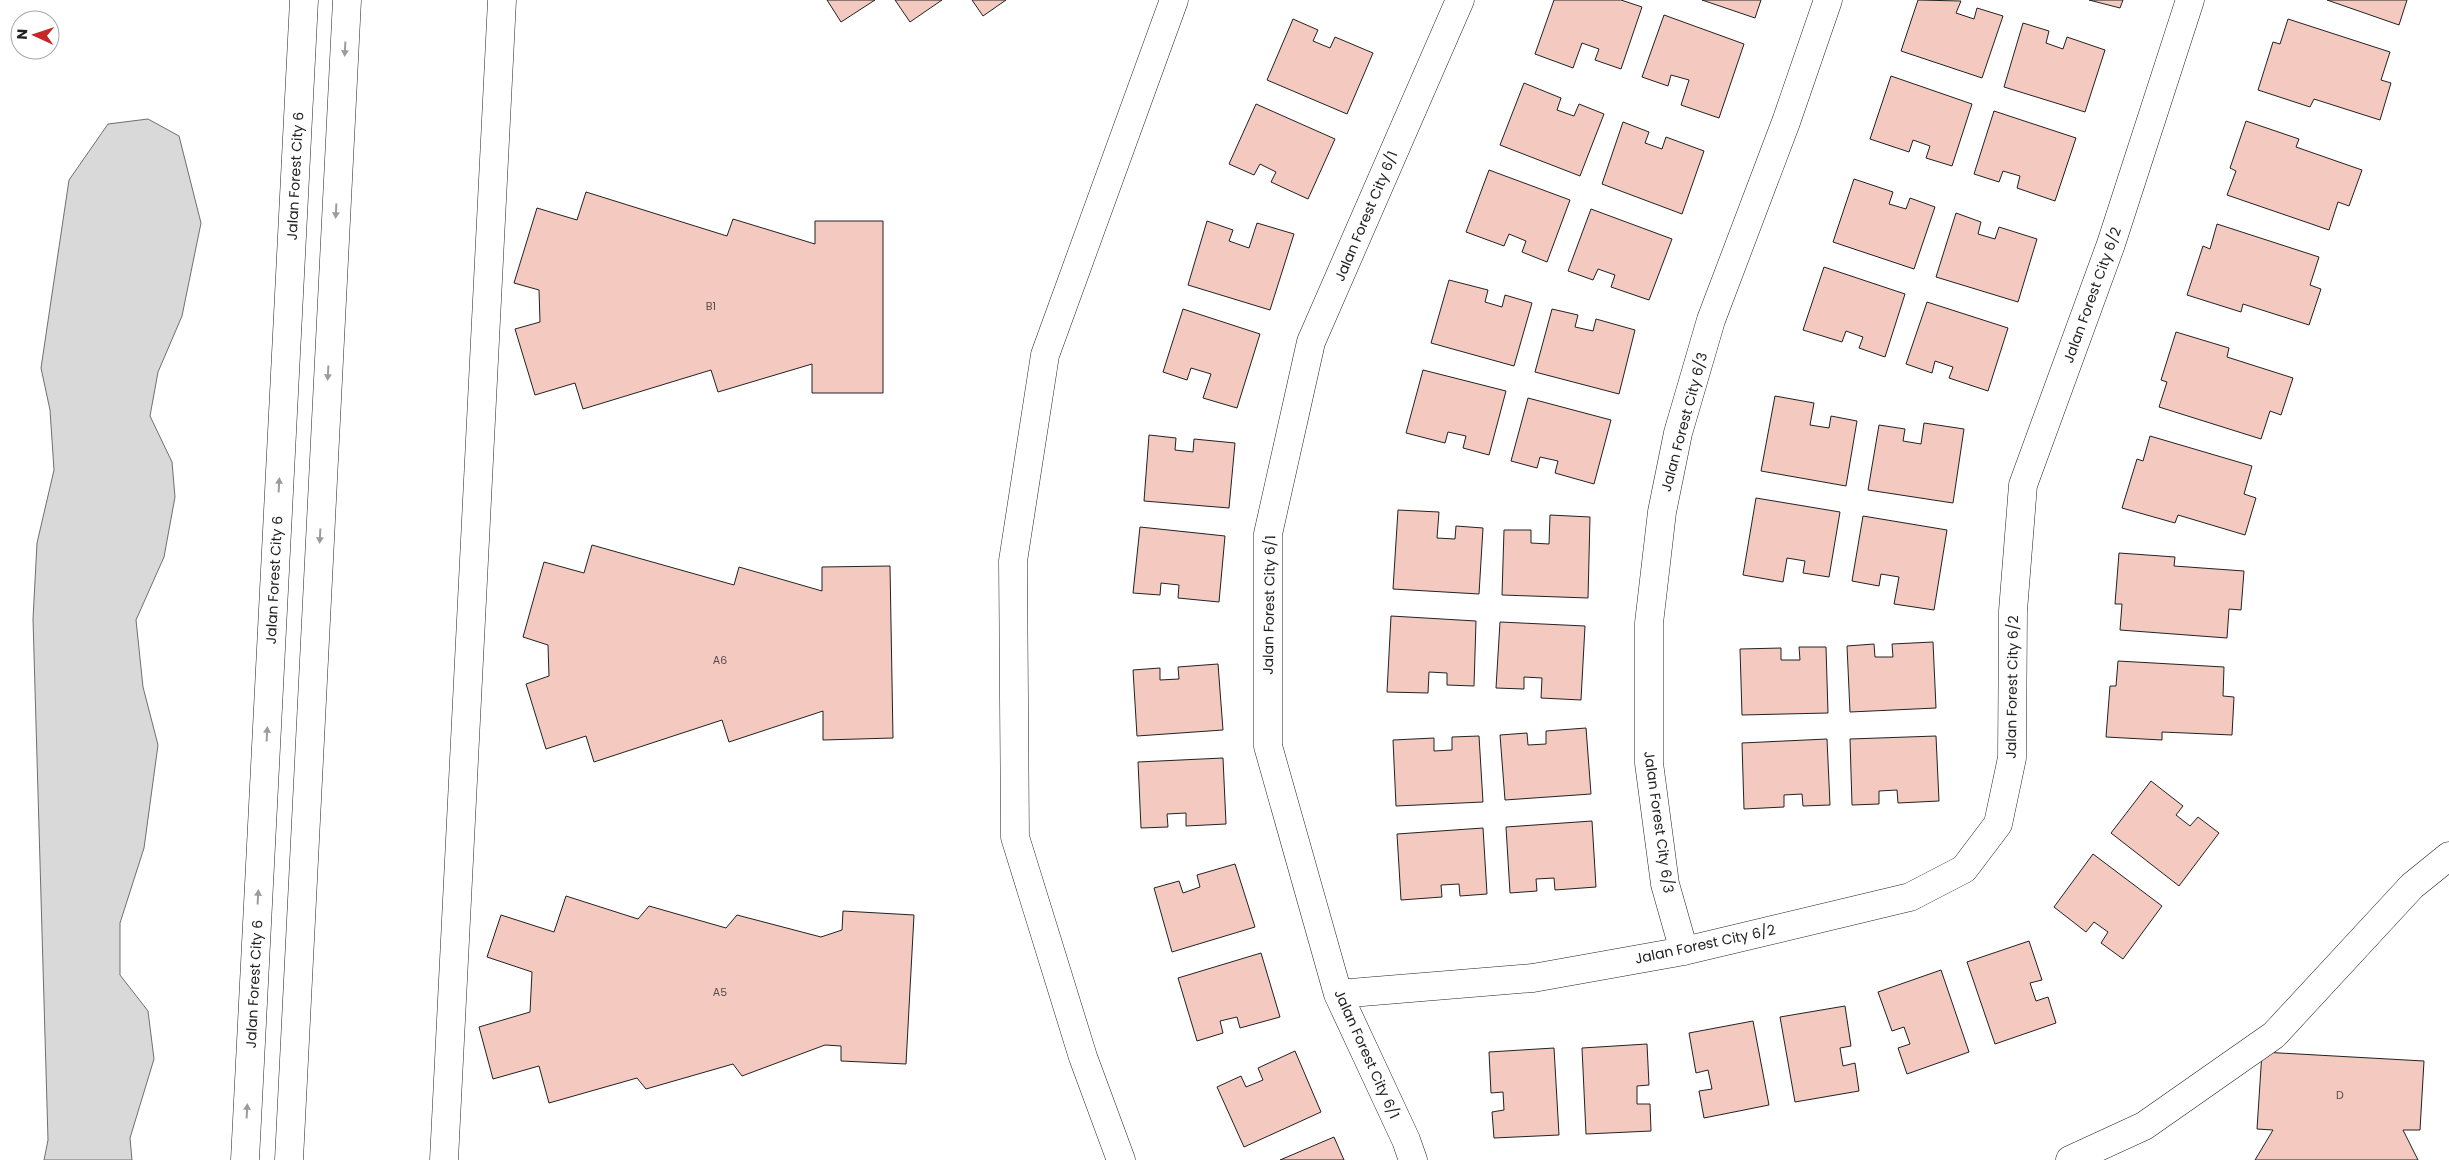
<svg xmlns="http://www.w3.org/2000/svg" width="2449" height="1160" font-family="Poppins,sans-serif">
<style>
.water{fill:#d9d9d9;stroke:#6f6f6f}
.building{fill:#f3c9c0;stroke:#222}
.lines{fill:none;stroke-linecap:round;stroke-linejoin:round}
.minor-casing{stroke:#222;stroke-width:29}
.minor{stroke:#fff;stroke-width:28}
.oneway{fill:#9c9c9c}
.labels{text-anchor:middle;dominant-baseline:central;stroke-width:4;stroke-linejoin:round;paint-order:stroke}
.number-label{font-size:11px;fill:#564c4a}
.street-label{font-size:14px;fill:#222;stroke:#fff}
</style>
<rect width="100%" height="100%" fill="#fff"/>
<path class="water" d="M148,119l31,17 22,87 -19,93 -24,56 -8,44 22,46 3,35 -11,60 -28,63 7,67 15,58 -14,103 -24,75v52l28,36 6,48 -24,79 2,22h-88l4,-20 -15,-521 4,-76 17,-73 -4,-60 -9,-42 28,-188 39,-56z"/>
<path class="building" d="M827,0h48l-34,22z
M895,0h47l-32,22z
M972,0h34l-23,16z
M1554,0h67l21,7 -21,62 -26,-9 4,-11 -17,-6 -9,25 -38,-14z
M1702,0h59l-6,18z
M1918,0l43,1 -5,12 18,6 3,-11 26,8 -21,62 -81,-27z
M2089,0h34l-3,8z
M2327,0h80l-8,25z
M1664,15l80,29 -25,74 -38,-13 8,-25 -18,-5 -3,11 -26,-9z
M1293,19l25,11 -5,11 17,7 5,-11 38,16 -26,61 -80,-34z
M2288,19l102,33 -9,28 10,3 -11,37 -66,-21 -4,8 -52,-17 15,-48 7,2z
M2023,23l26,8 -3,12 17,6 4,-12 38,13 -20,62 -81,-25z
M1891,76l81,28 -20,62 -26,-8 4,-12 -17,-6 -4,12 -39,-13z
M1524,83l37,15 -4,12 17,6 5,-12 25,10 -24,62 -80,-31z
M1256,104l79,35 -27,60 -37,-17 5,-10 -16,-8 -6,11 -25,-11z
M1994,111l82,27 -21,63 -38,-13 3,-12 -17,-5 -4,11 -25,-8z
M2246,121l53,18 -3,8 66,23 -13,36 -11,-4 -9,28 -102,-35 9,-24 -6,-3z
M1623,122l26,10 -4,11 17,6 4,-12 38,14 -22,63 -80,-30z
M1489,170l81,30 -23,62 -25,-10 4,-11 -17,-7 -5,12 -38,-14z
M1854,179l39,13 -4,12 17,5 4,-11 25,9 -21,62 -81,-27z
M586,192l141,44 6,-17 82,25v-23h68v172h-71v-29l-94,28 -7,-22 -128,39 -8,-26 -40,12 -20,-66 25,-7 -1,-32 -25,-7 23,-75 40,12z
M1591,209l81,30 -23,61 -38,-13 4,-12 -17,-6 -5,11 -25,-9z
M1956,213l25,9 -3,12 17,5 4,-12 38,12 -19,63 -82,-25z
M1207,221l26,9 -4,11 20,7 8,-25 37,11 -24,76 -82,-25z
M2217,224l102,33 -9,28 11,4 -12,36 -66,-21 -2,8 -54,-17 16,-49 7,3z
M1824,267l81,27 -20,63 -26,-9 4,-11 -17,-6 -4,11 -39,-12z
M1449,280l39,10 -3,12 17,5 3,-12 27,8 -18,63 -83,-23z
M1927,302l81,26 -20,63 -39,-13 4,-11 -18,-6 -3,12 -26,-9z
M1183,309l77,25 -23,74 -34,-10 8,-24 -20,-6 -4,12 -24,-8z
M1552,309l26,6 -3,12 18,4 3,-12 39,11 -16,64 -84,-22z
M2176,332l53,16 -2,9 66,21 -12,37 -11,-4 -9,28 -102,-32 8,-25 -6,-2z
M1423,370l83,21 -17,64 -26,-7 3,-12 -18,-4 -3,11 -39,-10z
M1775,396l39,7 -4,22 19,3 2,-12 26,5 -11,65 -85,-15z
M1528,398l83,22 -17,64 -39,-11 3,-12 -18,-4 -3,11 -26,-7z
M1924,423l40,6 -11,74 -85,-13 11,-65 26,4 -2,12 18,3z
M1149,435l27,3 -1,12 18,2 1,-13 41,4 -6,65 -85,-7z
M2150,436l102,30 -8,28 12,4 -11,37 -67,-20 -3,8 -53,-15 15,-49 6,2z
M1756,498l84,14 -11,65 -26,-4 2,-12 -18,-3 -4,24 -40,-7z
M1398,510l41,2 -2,26 18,1 1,-13 27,2 -4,66 -86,-5z
M1550,515l40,2 -2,81 -86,-3 2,-65h27v13l18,1z
M1863,516l84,14 -13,80 -40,-6 5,-27 -18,-3 -2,12 -27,-5z
M1140,527l85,9 -6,66 -41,-4 1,-13 -18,-2 -1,12 -27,-2z
M592,545l142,40 5,-18 83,24v-24l68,-1 3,172 -70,2v-29l-94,31 -7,-22 -128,42 -8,-26 -40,13 -20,-65 23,-8 -1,-31 -25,-8 21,-75 40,11z
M2119,553l56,4 -1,9 70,5 -3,39 -12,-1 -2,29 -107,-8 2,-26h-7z
M1391,616l85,5 -2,65 -27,-1v-12l-18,-1 -1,21 -41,-1z
M1500,622l85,4 -4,74 -40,-2 1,-20 -18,-1v12l-28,-1z
M1933,642l3,66 -86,4 -3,-66 27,-2 1,13h18l-1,-13z
M1799,647h27l2,66 -86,2 -2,-66 41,-1v12h19z
M2118,661l106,6 -1,29 11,1 -2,38 -70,-3v8l-56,-3 4,-51h6z
M1218,664l5,66 -86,6 -4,-66 27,-2v12l19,-1 -1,-12z
M1586,728l5,66 -86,6 -5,-65 27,-2 1,12 18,-1v-13z
M1479,736l4,66 -87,4 -3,-66 41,-2v13l18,-1v-13z
M1936,736l3,65 -41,2 -1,-13 -18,1v13l-27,1 -2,-66z
M1827,739l3,66 -27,1 -1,-12 -18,1v12l-40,2 -2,-66z
M1223,758l3,66 -40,2v-13l-19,1 1,13 -27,1 -3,-66z
M2151,781l32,25 -7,9 14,11 8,-9 21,16 -40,53 -68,-53z
M1592,821l4,66 -41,3 -1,-12 -18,1 1,12 -27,2 -4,-66z
M1483,828l4,66 -27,2 -1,-12 -18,1 1,12 -41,3 -4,-66z
M2093,854l69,52 -39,53 -22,-16 7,-11 -14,-10 -8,10 -32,-25z
M1235,864l20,63 -83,25 -18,-64 25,-7 4,12 17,-6 -3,-12z
M566,896l72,23 11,-13 77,22 11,-13 84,22 21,-7 1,-19 71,4 -8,149 -65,-3v-15l-16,-1 -83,31 -9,-12 -87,25 -9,-11 -88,25 -10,-37 -46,13 -14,-52 51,-15 2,-40 -45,-15 14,-42 53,17z
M2029,941l13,39 -12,3 6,18 12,-4 8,26 -61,21 -28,-82z
M1261,953l19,64 -40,11 -3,-11 -17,4 3,12 -26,8 -19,-63z
M1941,970l28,82 -62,22 -9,-26 12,-4 -6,-17 -12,4 -14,-39z
M1845,1006l6,40 -11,2 3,18 12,-3 4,28 -64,11 -15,-85z
M1753,1021l16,84 -65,13 -5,-27 13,-2 -4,-19 -12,3 -7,-40z
M1647,1044l2,41 -12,1v18h13l1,27 -65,3 -4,-86z
M1554,1048l5,87 -65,3 -2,-26 12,-2 -1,-18 -12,1 -2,-41z
M1295,1051l26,61 -77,35 -27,-60 24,-11 5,11 17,-7 -5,-12z
M2262,1052l162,9 -4,69h-17l15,30h-163l18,-30 -16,-1z
M1334,1137l10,23h-64z"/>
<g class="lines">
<g class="minor-casing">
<path id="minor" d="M1684,951l-19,-67 -16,-121v-140l13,-111 16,-79 33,-113 75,-198 42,-122
M1338,994l195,-16 151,-27 226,-54 54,-28 34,-45 14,-66 1,-147 10,-126 88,-241 79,-244
M245,1160l59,-1160
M289,1160l58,-1160
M444,1160l58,-1160
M1121,1160l-38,-103 -68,-220 -2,-276 32,-206 129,-355
M1413,1160l-7,-20 -68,-146 -70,-248v-212l43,-192 149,-342
M2070,1160l74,-34 130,-91 138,-149 37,-30"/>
</g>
<use href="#minor" class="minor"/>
</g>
<defs><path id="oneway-solid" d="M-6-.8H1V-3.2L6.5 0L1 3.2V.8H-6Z" transform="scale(1.25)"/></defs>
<g class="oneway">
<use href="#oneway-solid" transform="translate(345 49) rotate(93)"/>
<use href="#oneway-solid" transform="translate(336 211) rotate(93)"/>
<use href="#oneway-solid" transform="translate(328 373) rotate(93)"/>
<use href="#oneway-solid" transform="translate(279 485) rotate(-87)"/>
<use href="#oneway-solid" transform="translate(320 536) rotate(93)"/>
<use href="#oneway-solid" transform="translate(267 734) rotate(-87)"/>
<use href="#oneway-solid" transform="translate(258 897) rotate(-87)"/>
<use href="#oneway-solid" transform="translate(247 1111) rotate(-87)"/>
</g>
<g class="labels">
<g class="number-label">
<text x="711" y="306">B1</text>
<text x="720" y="660">A6</text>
<text x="720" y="992">A5</text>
<text x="2340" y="1095">D</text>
</g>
<g class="street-label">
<text transform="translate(295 176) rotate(-87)">Jalan Forest City 6</text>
<text transform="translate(1366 216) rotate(-67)">Jalan Forest City 6/1</text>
<text transform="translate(2092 295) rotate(-70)">Jalan Forest City 6/2</text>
<text transform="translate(1684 422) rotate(-75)">Jalan Forest City 6/3</text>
<text transform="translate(274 580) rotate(-87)">Jalan Forest City 6</text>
<text transform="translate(1269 605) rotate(-89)">Jalan Forest City 6/1</text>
<text transform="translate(2012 687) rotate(-89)">Jalan Forest City 6/2</text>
<text transform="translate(1659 822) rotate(82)">Jalan Forest City 6/3</text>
<text transform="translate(1705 944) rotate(-12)">Jalan Forest City 6/2</text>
<text transform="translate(254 984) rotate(-87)">Jalan Forest City 6</text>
<text transform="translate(1367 1054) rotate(66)">Jalan Forest City 6/1</text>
</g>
</g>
<g transform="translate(35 35) rotate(273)"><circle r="24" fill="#ffffff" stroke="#a7a7a7"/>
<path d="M0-4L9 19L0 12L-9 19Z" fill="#c62828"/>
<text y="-8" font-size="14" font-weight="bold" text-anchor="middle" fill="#222222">N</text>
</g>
</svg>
